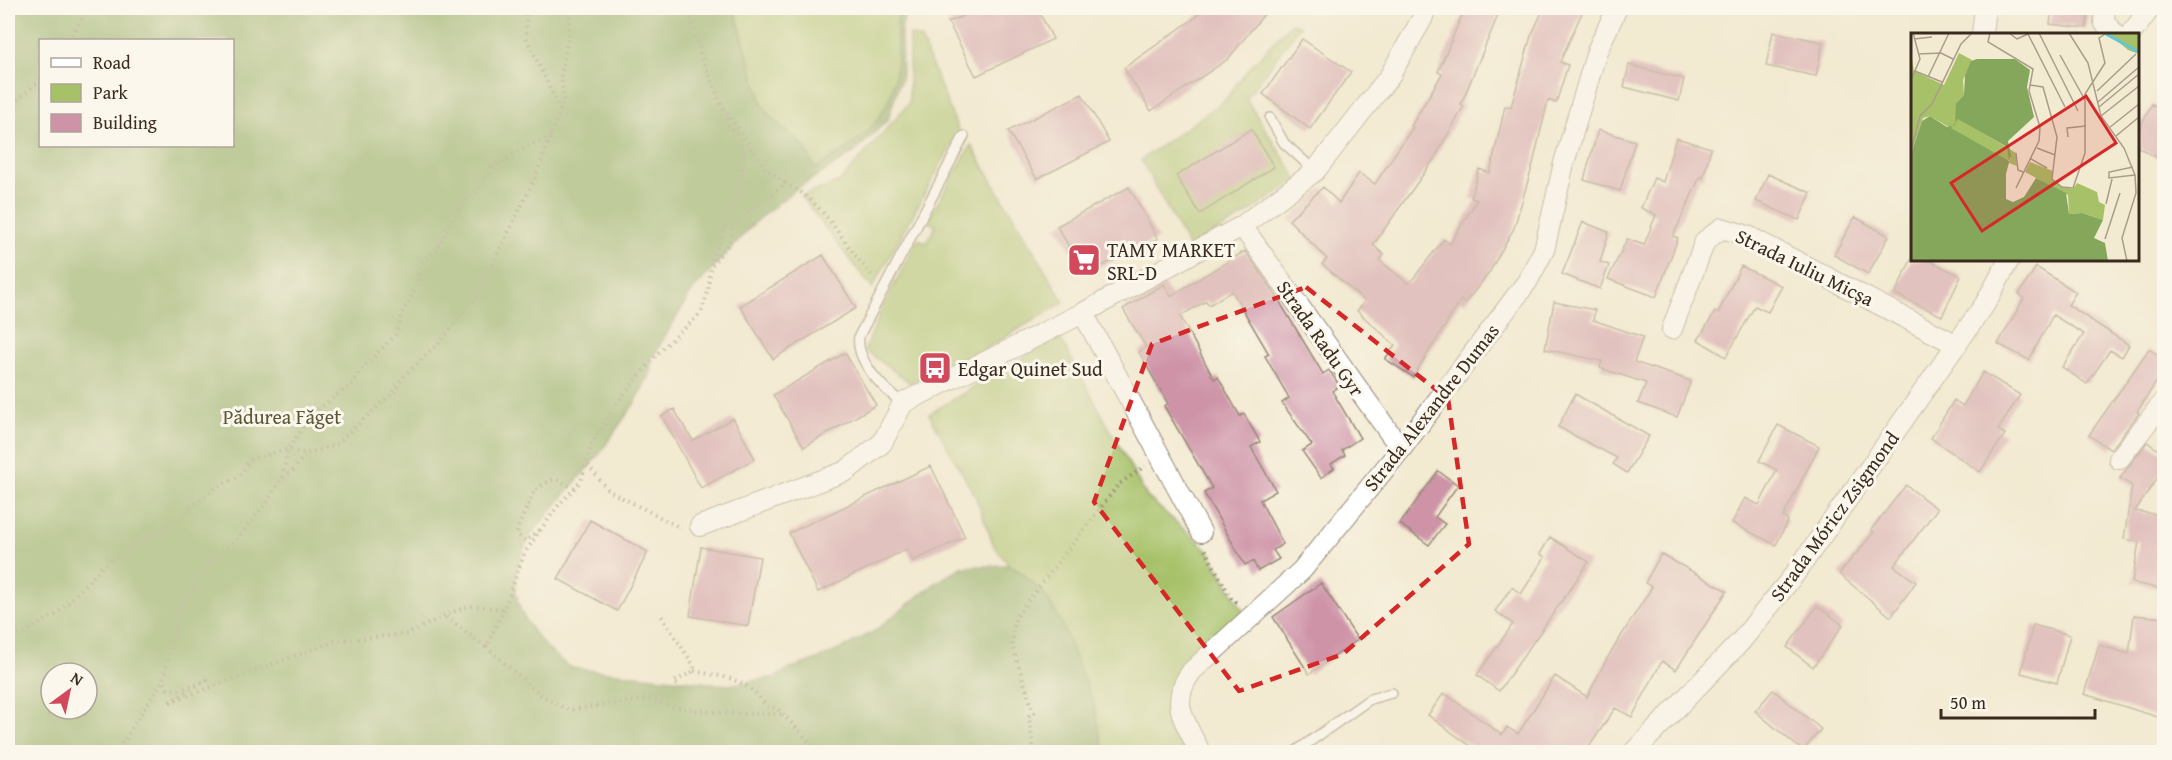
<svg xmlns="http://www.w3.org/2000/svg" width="2172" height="760" font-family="'Gentium Book Plus',serif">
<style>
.green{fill:#a6c167;stroke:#707642;stroke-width:1.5}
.forest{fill:#84a75c;stroke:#60683d;stroke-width:1.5;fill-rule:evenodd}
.building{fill:#ce93a7}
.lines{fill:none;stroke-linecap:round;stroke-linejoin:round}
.lane-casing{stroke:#978a78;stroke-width:12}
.street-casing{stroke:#978a78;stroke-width:22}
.path{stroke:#978a78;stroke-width:4;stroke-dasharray:1.5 4.5;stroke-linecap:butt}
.lane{stroke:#fff;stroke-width:9}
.street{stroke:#fff;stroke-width:20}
.marked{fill:none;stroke:#d62828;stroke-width:4.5;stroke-dasharray:12 8;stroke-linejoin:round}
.labels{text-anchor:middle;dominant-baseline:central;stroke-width:6;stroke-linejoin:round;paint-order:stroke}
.poi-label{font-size:20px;fill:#3b2a1e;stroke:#fbf7ec;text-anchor:start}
.street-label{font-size:20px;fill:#3b2a1e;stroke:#fbf7ec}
.park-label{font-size:20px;fill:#5b5734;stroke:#fbf7ec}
.inset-river{fill:none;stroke:#5dc7d8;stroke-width:3}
.inset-road{fill:none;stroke:#a99d8a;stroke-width:1.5}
.view{fill:#d62828;fill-opacity:0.15;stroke:#d62828;stroke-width:3}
.inset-edge{fill:none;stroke:#3b2a1e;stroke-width:3}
</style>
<rect width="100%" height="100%" fill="#fbf7ec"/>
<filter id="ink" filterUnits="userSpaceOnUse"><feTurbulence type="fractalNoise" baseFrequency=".0167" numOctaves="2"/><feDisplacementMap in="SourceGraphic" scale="12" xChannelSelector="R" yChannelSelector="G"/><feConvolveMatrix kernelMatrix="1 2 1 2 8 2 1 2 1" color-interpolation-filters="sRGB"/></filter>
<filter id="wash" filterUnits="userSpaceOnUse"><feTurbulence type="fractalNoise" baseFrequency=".008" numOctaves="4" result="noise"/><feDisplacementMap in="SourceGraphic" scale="24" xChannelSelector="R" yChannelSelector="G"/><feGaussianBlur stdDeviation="1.35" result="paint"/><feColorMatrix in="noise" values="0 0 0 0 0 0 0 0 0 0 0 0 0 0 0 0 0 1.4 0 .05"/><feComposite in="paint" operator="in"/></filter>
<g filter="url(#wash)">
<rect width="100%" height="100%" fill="#f3ead2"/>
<path class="green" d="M734,8h165c-4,18 -1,36 -2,55 -4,58 -35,78 -82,106l-10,-21 -35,-31 -8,-13z
M1291,23l9,3 -54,73 51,80 -52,36 -56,33 -48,-88 84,-60 19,-26z
M909,35l12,4 38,93 -87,156 -71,-92 39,-14 69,-79z
M971,145l93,157 -85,51 -69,30 -45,-33 19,-46 34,-65 9,4 9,-17 -9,-5z
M1059,336l88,161 61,53 38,66 -72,71 -2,32 12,33h-80l-10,-47 -34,-85 -16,-26 -22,-21 -13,-8 -15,-19 -18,-48 -47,-84z"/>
<path class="forest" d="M8,8h726l28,96 8,13 35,31 10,21c47,-28 79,-50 82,-109 1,-16 0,-31 1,-47l1,-5h7l-5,22 1,45 -14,44 -33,33 -62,39 -37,30 -64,70 -40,67 -2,15 -14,28 -36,52 -71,84c-22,46 -17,74 18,111 8,8 14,14 25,20l156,17 48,-8 14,-8 41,-15 42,-22 61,-48 28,-17 47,-2 13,8 22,21 16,26 34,85 10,47h-1096zM40,40h192v106h-192zM51,673h36v36h-36z"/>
<g id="blocks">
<path class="building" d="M983,8h54l16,31 -77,37 -28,-54z
M1203,8h66l-41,51 -77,52 -27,-43 72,-51z
M1465,8h36l-40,96 3,2 -30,53 -61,86 11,10 -5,5 30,24 35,-45 6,5 27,-44 -6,-2 8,-29 11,4 15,-67 6,1 20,-71 13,-28h40l-24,54 8,3 -12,38 -8,-3 -15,64 -19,64 -25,45 -24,30 -4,-3 -48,77 -28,-18 10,-14 -38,-34 8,-10 -43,-37 5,-5 -38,-39 34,-33 16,16 20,-30 16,11 38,-57 -2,-1 31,-52 -4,-2z
M2052,8h37l-3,20 -36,-4z
M1773,32l50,10 -7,34 -50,-10z
M1302,39l49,33 -41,57 -47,-35z
M1629,65l55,14 -5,22 -55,-14z
M1082,94l27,48 -72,37 -29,-48z
M2152,104l12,7v51l-26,-15v-16z
M1251,129l23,38 -74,47 -24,-38z
M1598,130l37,11 -15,50 -36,-11z
M1676,138l35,10 -8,30 -3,-1 -27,59 5,2 -22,59 -48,-18 19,-40 17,6 12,-30 -15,-7 13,-30 9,4z
M1768,174l43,19 -12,27 -43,-19z
M1129,187l29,52 -73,35 -28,-48z
M1855,217l34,19 -21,38 -34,-19z
M1583,222l26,10 -9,30 9,3 -9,24 -38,-15z
M1245,251l27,38 51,85 6,-4 11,16 -8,5 28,47 -18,12 3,5 -14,9 3,4 -13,10 -19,-27 10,-6 -30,-42 7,-5 -24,-42 4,-2 -37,-63 -23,14 -3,-4 -26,15 34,63 4,-2 22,39 4,-2 16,28 -9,5 25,44 -16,9 23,44 -10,6 6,9 -21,12 -5,-10 -8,4 -41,-72 8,-5 -48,-82 4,-2 -29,-52 7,-5 -23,-38 41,-25 7,12z
M823,255l33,53 -83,51 -33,-53z
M1911,260h17l33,16 -19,40 -47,-22z
M1741,266l41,20 -14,26 -13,-6 -29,51 -28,-17 17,-28 3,1z
M2036,267l40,25 -8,13 61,40 -7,12 -12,-7 -23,34 -25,-17 22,-33 -31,-19 -24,45 -31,-16 26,-46 -5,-4z
M1554,302l41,8 -2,10 50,17 -9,25 57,19 -14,36 -39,-14 8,-20 -46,-15 2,-7 -57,-12z
M2149,349l15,10v11l-27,42 2,1 -28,37 -22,-15z
M845,353l31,52 -72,42 -31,-52z
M1983,372l37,23 -22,35 7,4 -25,38 -49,-34 23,-38 9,6z
M1575,394l74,42 -22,37 -14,-9 4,-6 -59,-31z
M674,409l19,32 40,-23 22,41 -54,29 -39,-72z
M1778,425l41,21 -36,71 5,3 -12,25 -44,-22 13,-25 14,7 18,-35 -18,-9z
M2147,442l17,12v14l-29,43 29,5v73l-32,-6 7,-41 -15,-3 8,-53 -12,-8z
M931,466l34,71 -52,24 -6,-12 -89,43 -29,-59z
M1438,471l20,14 -23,32 10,7 -16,21 -29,-21z
M1906,485l31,24 -43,57 22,16 -25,35 -52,-43 35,-42 -3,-2z
M590,520l58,32 -31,59 -59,-32z
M1550,537l39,25 -90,129 -22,-16 36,-51 -18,-13 17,-24 9,7 24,-37 -5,-3z
M701,547l59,10 -12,69 -58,-10z
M1661,554l66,37 -51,79 -14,-9 -30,56 -17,-9 -30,45h-105l-52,-38 16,-22 58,42 5,-8 11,7 37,-58 32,21 19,-37 46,-73 -7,-4z
M1321,583l37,57 -49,34 -36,-57z
M1817,606l26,19 -30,42 -26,-20z
M2134,615l30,3v101l-80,-25 15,-49 30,9z
M2033,625l37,10 -13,48 -36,-10z
M1773,690l48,39 -18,22 -48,-40z"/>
</g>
</g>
<g filter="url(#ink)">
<use href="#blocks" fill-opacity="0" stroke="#978a78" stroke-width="1.5"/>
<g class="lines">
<g class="lane-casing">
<path id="lane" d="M1270,118l14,25 31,28
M903,403c-19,-13 -48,-42 -44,-67l105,-200
M1295,752l75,-53 22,-6"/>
</g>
<g class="street-casing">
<path id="street" d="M2105,8l-1,14 11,12
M1982,34l3,-26
M2131,34l19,-26
M1242,226l159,223
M1083,313l118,219
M1672,329l33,-88 17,-13 26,8 209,109
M2119,459l45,-58
M700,526l146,-55 36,-28 21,-40 180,-90 159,-87 73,-55 74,-94 33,-58 4,-11
M1200,752c-15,-31 -32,-50 -8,-81l110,-101 99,-121 126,-167 17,-32 20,-87 33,-112 20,-43
M1634,752l107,-111 53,-66 191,-271 24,-44"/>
</g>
<path class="path" d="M525,8l2,31 33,71
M69,40l19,-32
M8,108l32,-28
M551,136l-31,14 -28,18 -17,26 -10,7 -13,16 -14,33 -10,7 -7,10 -9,31 -9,12 -7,24 -36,37 -8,13 -40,30 -24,35 -6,29 -15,24 -31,38 -33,29 -23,40 -17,70 5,10 11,1 28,-10 -39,23 167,-62 73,-7 44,-22 18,-6 34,3 21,-57 32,-45 24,-26 11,-37 23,-39 44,-53 42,-39 7,-22 3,-25 19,-24 5,-20c4,-2 48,-36 50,-39l-19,-14 -44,-63 -21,-50 -8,-33 -7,-15
M785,183c42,20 57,62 89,94
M712,260c10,-30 39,-84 30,-114 -4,-13 -15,-18 -16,-32
M588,465l21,26 72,37
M283,478l12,-9 10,-15
M539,530l-13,11 -9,-6c0,-9 4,-14 8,-23 9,-20 7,-25 30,-33l20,9
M1205,550l27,50 7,4
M504,609l-18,38 56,49 27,14 100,-14 10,-8 -5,-6 20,-11v-5l-34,-52
M446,617l40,30
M8,642l50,-29 46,-48 75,-47 36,-30 23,-11 13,-18 37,-10 17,5 30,-9 59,-53 8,-14 39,-37 37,-47 57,-116 29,-77 -3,-26 8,-41 1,-26
M694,671c33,7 52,6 72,35l12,3 41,43
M643,699c46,14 90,15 138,15
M113,752l8,-7 42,-65
M1034,752l-5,-36 5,-3 -22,-67 3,-28 104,-134 26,-18"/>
<use href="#lane" class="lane"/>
<use href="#street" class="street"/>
</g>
</g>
<path d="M0 0H2172V760H0ZM1306,287l142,112 21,145 -126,110 -104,37 -145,-189 58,-158z" fill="#f3ead2" fill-opacity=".55" fill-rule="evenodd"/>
<path class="marked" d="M1306,287l142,112 21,145 -126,110 -104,37 -145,-189 58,-158z"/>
<defs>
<g id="supermarket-square" transform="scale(1.725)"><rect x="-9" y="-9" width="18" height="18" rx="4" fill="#d1495b" stroke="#fbf7ec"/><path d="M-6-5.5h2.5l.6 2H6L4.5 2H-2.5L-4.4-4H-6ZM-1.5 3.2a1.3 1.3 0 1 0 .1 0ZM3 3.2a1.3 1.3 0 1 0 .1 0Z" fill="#fff"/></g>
<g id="bus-square" transform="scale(1.725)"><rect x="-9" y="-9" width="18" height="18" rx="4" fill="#d1495b" stroke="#fbf7ec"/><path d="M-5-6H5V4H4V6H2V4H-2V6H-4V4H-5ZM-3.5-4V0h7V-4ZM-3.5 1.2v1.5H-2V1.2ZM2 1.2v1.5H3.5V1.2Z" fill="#fff"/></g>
</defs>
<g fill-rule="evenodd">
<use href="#supermarket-square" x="1084" y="260"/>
<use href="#bus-square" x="935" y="368"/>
</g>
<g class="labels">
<g class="poi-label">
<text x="1107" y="249">TAMY MARKET<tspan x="1107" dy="23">SRL-D</tspan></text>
<text x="958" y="368">Edgar Quinet Sud</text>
</g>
<g class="street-label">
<text transform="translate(1805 267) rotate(26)">Strada Iuliu Micșa</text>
<text transform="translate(1321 338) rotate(55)">Strada Radu Gyr</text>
<text transform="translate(1431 407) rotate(-52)">Strada Alexandre Dumas</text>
<text transform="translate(1834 516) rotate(-54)">Strada Móricz Zsigmond</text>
</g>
<g class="park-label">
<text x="282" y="416">Pădurea Făget</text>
</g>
</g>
<g transform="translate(1911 33)">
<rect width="228" height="228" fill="#f3ead2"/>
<path d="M197,0h31v21l-11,-4zM48,20l13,7 -9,20 1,15 -8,8 2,15 58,35 1,13 -8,-3 2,-6 -3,4 -5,-2 -73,-43 -7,2 -12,36v-99l3,16 30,14zM119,129l23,9 -1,8 8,7 13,3 4,-6 20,9 2,10 6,3 -2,15 -21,-7 -13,1 -1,-19 -43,-23z" fill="#a6c167"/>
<path d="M66,26h38l15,11 -3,17 7,30 -26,24 3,14 -5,19v25l7,3 11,-5 12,-19 30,15 3,21 13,-1 21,7 -9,18 11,5 3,18h-197v-107l11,-33 8,-5 17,11 8,-2 1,-22 8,-8 1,-20 6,-14zM47,86l49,28 2,14 -58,-33z" fill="#84a75c" fill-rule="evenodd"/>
<path class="inset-river" d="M195,1l33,18"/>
<path class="inset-road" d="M79,0l-2,9 45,27 -4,22 11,36 -1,14 -23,47M98,0l8,6 11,-5M128,0l39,78M158,0l19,30 13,53 23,32 11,27 1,18 -14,45 5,23M117,1l37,73M3,6l18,-2M7,21l23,-1 12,6M149,22l25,45M4,38l27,11M17,44l21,-44M0,47l9,-21 -7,-26M119,52l13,2 14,50 -5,42 10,8 11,1 12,-35v-59l20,-31 -6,-25 6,-4M186,58l39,-37M187,69l41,-35M188,74l40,-33M190,83l38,-30M198,95l30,-24M205,103l23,-19M157,104l-1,-9 19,-2M126,115l18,7M0,118l9,-35 12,-12 29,-60 11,-11M105,120l2,17 5,2M120,126l16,9M222,134l-24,5v6l26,-3M195,171l6,-25M194,206l15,-46"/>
<path class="view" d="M175,63l30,47 -134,88 -31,-48z"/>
<rect width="228" height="228" class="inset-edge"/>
</g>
<rect width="2172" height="760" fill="none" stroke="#fbf7ec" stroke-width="30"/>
<rect x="39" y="39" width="195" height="108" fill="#fbf7ec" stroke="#aea59a" stroke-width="1.5"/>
<rect x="51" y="58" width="30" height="9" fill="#ffffff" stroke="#aea59a" stroke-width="1.5"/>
<text x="93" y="69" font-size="18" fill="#3b2a1e">Road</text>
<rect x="51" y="84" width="30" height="18" fill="#a6c167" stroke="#aea59a" stroke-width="1.5"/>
<text x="93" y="99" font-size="18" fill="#3b2a1e">Park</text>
<rect x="51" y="114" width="30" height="18" fill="#ce93a7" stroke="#aea59a" stroke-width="1.5"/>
<text x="93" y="129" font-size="18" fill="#3b2a1e">Building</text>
<g transform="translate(69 691) rotate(33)"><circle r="28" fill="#fbf7ec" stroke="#aea59a" stroke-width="1.5"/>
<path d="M0-4.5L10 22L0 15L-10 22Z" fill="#d1495b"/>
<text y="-9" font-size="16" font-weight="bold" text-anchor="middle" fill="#3b2a1e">N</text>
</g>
<path d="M1941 709v9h154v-9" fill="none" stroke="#3b2a1e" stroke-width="3"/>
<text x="1950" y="709" font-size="18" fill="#3b2a1e" stroke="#fbf7ec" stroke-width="4.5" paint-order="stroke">50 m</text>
</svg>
